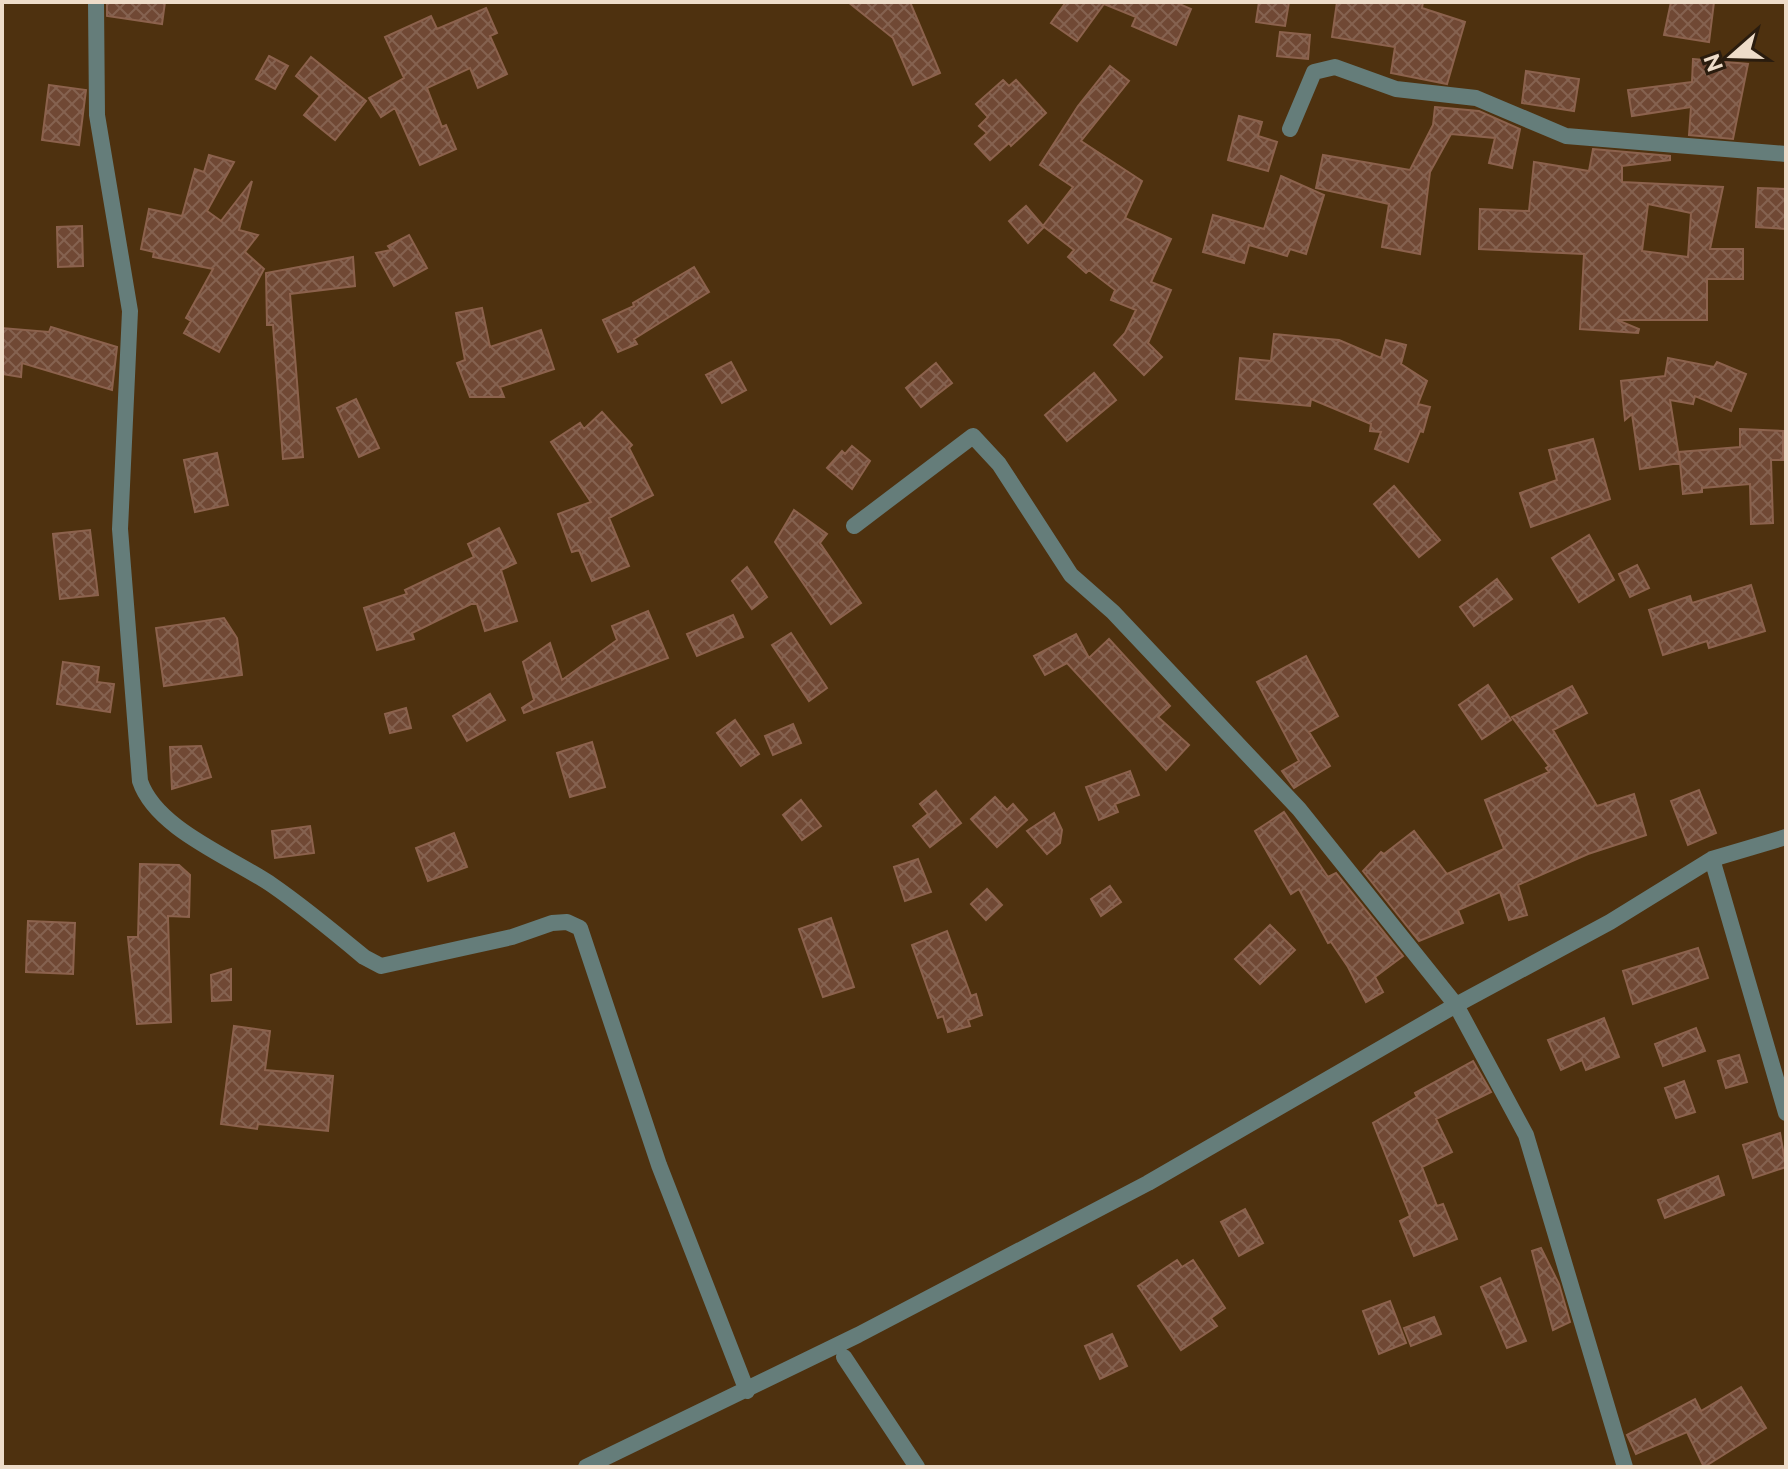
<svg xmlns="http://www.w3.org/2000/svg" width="1788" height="1469" font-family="Raleway,sans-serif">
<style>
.building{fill:url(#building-cross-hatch);stroke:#8c624d;stroke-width:2;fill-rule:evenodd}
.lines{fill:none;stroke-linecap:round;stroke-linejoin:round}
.minor{stroke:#657d7a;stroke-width:16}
</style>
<defs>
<pattern id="building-cross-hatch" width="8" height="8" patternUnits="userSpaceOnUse" patternTransform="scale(2)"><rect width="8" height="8" fill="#704834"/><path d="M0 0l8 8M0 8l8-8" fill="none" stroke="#856250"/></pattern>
</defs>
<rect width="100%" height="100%" fill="#4e310f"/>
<path class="building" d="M107,2h58l-3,22 -55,-8z
M848,2h62l30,71 -27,12 -20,-47z
M1066,2h109l16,7 -15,36 -44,-19 4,-9 -32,-13 -27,37 -26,-18z
M1259,2h30l-4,24 -29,-4z
M1337,2h86l-1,6 43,14 -18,62 -56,-11 4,-26 -63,-10z
M1671,2h43l-5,40 -45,-7z
M486,8l11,25 -7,3 17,38 -29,14 -8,-20 -43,20 15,39 4,-2 10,24 -36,16 -25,-57 -14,9 -12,-19 35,-20 -19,-41 46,-21 6,13z
M1280,32l30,3 -2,24 -31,-3z
M269,56l19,10 -13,23 -19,-10z
M311,57l55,44 -31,39 -31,-25 16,-19 -24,-20z
M1693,59l55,5 -15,75 -44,-4 2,-28 -59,9 -4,-26 64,-8z
M1110,66l19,15 -48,60 61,40 -17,37 46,21 -20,43 20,8 -23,53 14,14 -18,18 -30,-30 11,-12 11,-23 -25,-10 4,-10 -26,-20 -3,3 -18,-16 6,-7 -31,-24 30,-39 -33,-22 38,-59z
M1526,71l53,8 -5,32 -52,-8z
M1003,80l6,6 7,-6 30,33 -35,33 -2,-3 -19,17 -15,-16 12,-11 -8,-7 9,-9 -12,-13z
M49,85l37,5 -7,55 -37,-5z
M1435,107l44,4 41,18 -8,39 -23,-5 6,-25 -44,-4 -21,38 -10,82 -38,-7 7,-43 -73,-16 7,-33 87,15 23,-45z
M1239,116l23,6 -4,14 19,6 -9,29 -40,-11z
M1593,149l77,7v4l-48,6v16l101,5 -13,62h33v30h-36v41h-90l22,9 -1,4 -58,-4 4,-75 -105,-5 1,-40 49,2 5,-49 55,9zM1648,204l43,9 -3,44 -46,-6z
M209,155l25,7 -27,49 14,10 31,-40 -13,49 19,5 -13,17 19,17 -45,83 -35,-19 7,-12 -5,-3 27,-49 -60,-12 1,-5 -13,-3 8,-40 33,7 13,-47 9,3z
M1281,176l43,19 -18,59 -16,-5 -3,7 -38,-11 -5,18 -41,-11 10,-37 51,14z
M1758,188l28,1v40l-30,-2z
M1026,206l18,21 -16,16 -19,-22z
M82,226l1,40 -25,1 -1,-40z
M409,235l18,33 -33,18 -18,-33 15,-3 -3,-4z
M353,257l2,29 -65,8 13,163 -20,2 -10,-134h-6l-1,-52z
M694,267l15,25 -75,47 3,5 -19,8 -15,-32 31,-14 -1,-3z
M482,308l8,39 51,-17 13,39 -54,18 4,10h-34l-13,-34 8,-3 -9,-47z
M51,327l66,20 -5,43 -90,-27 -1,14 -19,-3v-46l47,4z
M1274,334l65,6 42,18 5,-18 20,5 -5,19 26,17 -9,23 12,3 -7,25 -3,-1 -12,31 -33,-13 6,-17 -11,-1 1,-7 -60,-25 -1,7 -74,-7 4,-41 31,3z
M1668,358l46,9 3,-5 29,12 -15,37 -36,-15 -2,8 -23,-4 10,63 -40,6 -8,-55 -7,6 -4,-39 44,-5z
M731,362l15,28 -24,13 -16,-28z
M936,363l16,20 -31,24 -15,-19z
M1094,373l22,27 -49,41 -22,-26z
M356,399l23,49 -20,9 -22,-49z
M602,412l30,33 -3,3 24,47 -44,23 20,48 -37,15 -13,-31 -7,2 -14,-38 33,-12 -40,-60 29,-19 4,6z
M1740,429l43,2v29h-12l2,63 -22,1 -1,-40 -48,4v4l-19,2 -4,-42 61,-5z
M1593,439l17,60 -79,28 -11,-34 37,-13 -8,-30z
M852,446l18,15 -18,28 -25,-21 15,-17 3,3z
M217,453l11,52 -33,7 -11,-52z
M1394,486l46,54 -21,17 -45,-53z
M794,510l33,24 -7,9 41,60 -30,21 -56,-82z
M499,528l17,35 -15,7 16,51 -32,10 -8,-27h-6l-59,29 2,6 -37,11 -13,-42 43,-14 -2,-4 69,-33 -6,-13z
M90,530l8,65 -38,4 -7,-65z
M1589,535l25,45 -35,22 -27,-44z
M1637,565l12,23 -19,9 -11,-23z
M747,567l20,30 -15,12 -20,-28z
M1497,579l15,20 -38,27 -14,-19z
M1751,585l14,46 -56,17 -2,-7 -44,14 -14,-45 41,-14 2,7z
M648,611l20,47 -144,55 -2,-5 12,-8 -11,-38 27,-19 12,37 55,-40 -5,-14z
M733,615l10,22 -46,19 -10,-22z
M224,618l13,20 5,37 -78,11 -8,-58z
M791,633l36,55 -18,13 -37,-56z
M1076,634l13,24 20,-19 61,67 -12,11 31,28 -23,25 -99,-107 -22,12 -11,-19z
M1306,656l32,60 -29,16 21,34 -36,22 -12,-17 17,-10 -42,-79z
M63,662l36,5 -2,15 17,2 -4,28 -53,-8z
M1488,685l23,35 -29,19 -23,-34z
M1572,686l15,27 -34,17 44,76 37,-12 12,41 -58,19 -70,31 9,30 -18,5 -9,-28 -42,18 5,13 -44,18 -56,-70 18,-19 3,2 30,-23 33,43 57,-25 -19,-49 64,-28 -3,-4 3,-2 -37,-49z
M490,694l15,26 -38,21 -14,-25z
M406,708l5,20 -21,5 -5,-19z
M735,720l24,34 -18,12 -24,-33z
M793,724l8,19 -28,12 -8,-19z
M592,742l13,45 -35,10 -13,-44z
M201,746l10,31 -39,12 -2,-42z
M1130,771l9,24 -24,9 3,8 -19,8 -13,-33z
M1699,790l17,43 -28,12 -17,-44z
M936,791l25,32 -31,24 -17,-21 15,-12 -8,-10z
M995,797l12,13 6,-6 14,16 -30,27 -26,-28z
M801,800l20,26 -19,14 -19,-25z
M1284,812l44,65 8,-4 67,83 -28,21 8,15 -17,10 -18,-35 -17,-25 -3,1 -29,-54 -8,5 -36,-63z
M1054,813l8,17 -2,13 -13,11 -20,-23z
M310,826l4,27 -39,5 -3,-27z
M454,833l13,34 -39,14 -12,-33z
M918,859l13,33 -26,9 -11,-34z
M140,864l39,1 11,10 -1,42 -21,-1 3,106 -34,2 -9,-87h10z
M1110,886l11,16 -20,14 -10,-17z
M987,889l15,16 -16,15 -15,-16z
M831,918l23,69 -31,10 -24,-68z
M28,921l47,2 -2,51 -47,-2z
M1270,925l25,25 -35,34 -25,-25z
M947,931l24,65 5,-2 6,21 -14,5 2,6 -22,6 -5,-16 -5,2 -26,-73z
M1698,948l10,30 -75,26 -10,-33z
M231,969v31l-19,1 -1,-26z
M1604,1018l15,39 -33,13 -4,-10 -21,10 -13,-30z
M234,1026l36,5 -5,39 68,6 -5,55 -70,-7 -1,5 -36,-5z
M1696,1028l9,23 -42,15 -8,-22z
M1739,1055l8,27 -21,6 -8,-27z
M1473,1061l18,31 -55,27 16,33 -30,15 15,39 6,-2 14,35 -43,17 -14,-35 10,-5 -37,-93 44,-26 -2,-4z
M1684,1081l11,31 -19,6 -11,-30z
M1780,1133l6,34 -33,11 -10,-33z
M1718,1176l6,19 -59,23 -7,-18z
M1245,1209l18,34 -24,13 -18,-34z
M1541,1248l18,36 11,38 -17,8 -21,-79z
M1177,1260l5,7 11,-7 32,48 -14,10 6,8 -36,24 -43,-64z
M1500,1278l26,63 -19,7 -26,-61z
M1390,1301l16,42 -27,11 -16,-43z
M1434,1317l7,17 -30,12 -7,-18z
M1112,1334l15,32 -27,13 -15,-33z
M1741,1387l25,41 -62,39 -17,-35 -51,22 -9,-19 68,-36 6,12z"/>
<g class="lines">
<path class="minor" d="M96,2l1,113 33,196 -10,218 20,252c16,48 91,76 132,104 32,22 62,47 92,72l17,9 131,-29 40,-14 15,-1 13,6 79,237 88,226
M1290,129l24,-57 21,-5 61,22 80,9 90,38 220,18
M854,526l119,-90 26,28 72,111 42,37 186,197 157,196 70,130 99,332
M1712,859l74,254
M844,1357l73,110
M586,1467l272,-132 290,-152 308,-178 154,-83 102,-63 74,-22"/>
</g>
<rect width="1788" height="1469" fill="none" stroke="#eedcc9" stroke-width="8"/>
<g transform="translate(1732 56) rotate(250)" stroke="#2a1c0e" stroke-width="6" paint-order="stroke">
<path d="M0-6L14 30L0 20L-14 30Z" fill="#eedcc9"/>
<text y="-12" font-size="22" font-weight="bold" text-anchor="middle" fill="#eedcc9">N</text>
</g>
</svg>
